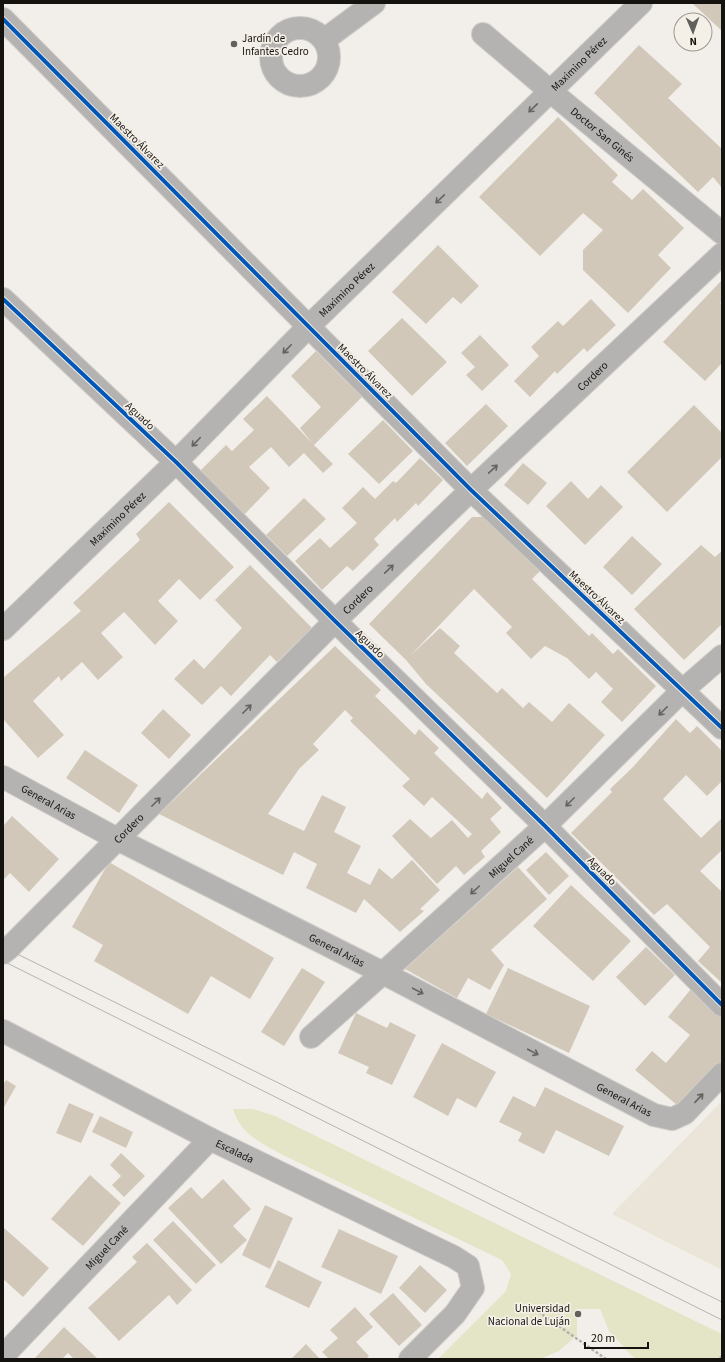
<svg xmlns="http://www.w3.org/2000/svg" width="725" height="1362" font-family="'Source Sans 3',sans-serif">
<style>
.built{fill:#ebe4d9}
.green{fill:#e4e5c6}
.building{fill:#d1c8ba}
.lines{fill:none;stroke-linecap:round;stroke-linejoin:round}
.minor-casing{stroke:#ceccc8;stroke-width:24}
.path{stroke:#b3b1af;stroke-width:2.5;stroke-dasharray:3 2;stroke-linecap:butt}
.minor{stroke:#b5b3b1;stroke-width:22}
.tram{stroke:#b5b3b1;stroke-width:1}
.cycleway-casing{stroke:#f5f0e7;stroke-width:6}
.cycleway{stroke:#0057b8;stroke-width:4}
.oneway{stroke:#656360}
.poi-dot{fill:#62605c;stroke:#f5f0e7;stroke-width:1.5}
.labels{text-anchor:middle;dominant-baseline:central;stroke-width:3.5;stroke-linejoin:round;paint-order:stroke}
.poi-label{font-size:11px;fill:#151310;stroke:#f5f0e7;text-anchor:start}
.street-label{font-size:11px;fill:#151310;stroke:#f5f0e7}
</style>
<rect width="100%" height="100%" fill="#f2efea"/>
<path class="built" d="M722,1101v169l-110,-56z"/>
<path class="green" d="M233,1109h20l22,7 447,218v25h-87l-26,-28 -9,-22h-23v26l-18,16 -19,8h-102l68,-68 5,-17 -9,-14 -217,-104c-21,-12 -45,-21 -52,-47z"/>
<path class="building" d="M692,3h30v28z
M639,45l43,39 -14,14 54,51v39l-9,-11 -15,15 -104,-99z
M558,117l60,58 -6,7 20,18 11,-11 41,39 -26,27 13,13 -43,45 -45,-43v-20l20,-20 -20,-17 -43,43 -61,-59z
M438,245l41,41 -18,18 -8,-7 -27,27 -34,-32z
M721,281l1,20 -2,2 2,2v58l-17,18 -42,-39z
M591,299l25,26 -29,27 -3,-4 -27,26 -2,-3 -25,26 -16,-16 25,-25 -8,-9 27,-26 5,5z
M402,318l45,44 -35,34 -44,-45z
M480,335l29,30 -27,26 -16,-16 9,-8 -14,-14z
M316,351l46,46 -48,48 19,19 -10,9 -19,-20 -15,14 -18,-20 -22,20 21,21 -29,30 -44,-44 29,-29 6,6 22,-21 -11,-11 24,-23 46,48 -13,-16 21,-21 -30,-31z
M486,404l22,22 -41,40 -22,-23z
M694,405l28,28v24l-55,55 -40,-40z
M383,420l30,31 -34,33 -31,-30z
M420,458l23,22 -25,26 -2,-3 -19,19 -2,-4 -21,21 5,6 -26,26 -6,-5 -25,24 -27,-29 25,-23 10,10 27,-25 -15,-15 21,-21 12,12 18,-18 3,2z
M523,463l24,20 -19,22 -24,-20z
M571,481l17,18 13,-14 22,22 -38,38 -39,-39z
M304,498l22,21 -39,37 -21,-21z
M169,502l65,65 -34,33 -21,-21 -21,22 20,20 -23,24 -31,-33 -23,21 22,24 -25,23 -16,-18 -21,19 -2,-5 -26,25 31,34 -26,23 -35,-39v-41l78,-67 -8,-8 67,-63 -4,-6z
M472,517h12l56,54 -8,8 57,57 3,-3 21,21 5,-5 38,37 -34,36 -21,-20 12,-13 -17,-17 -7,7 -22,-21 -22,-12 -14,13 -25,-26 6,-6 -38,-38 -64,67 30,-28 20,18 -6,7 43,40 5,-5 21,20 6,-6 23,20 17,-19 36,32 -58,63 -121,-114 -20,-24 -37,-36z
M632,536l30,28 -30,31 -29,-28z
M701,545l14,12 7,-6v73l-38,36 -50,-51z
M250,565l62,63 -35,34 -7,-7 -39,41 -10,-10 -19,19 -28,-26 20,-20 10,10 38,-41 -27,-28z
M335,646l46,44 -6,6 40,39 4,-6 20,19 -5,5 48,46 5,-7 15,16 -12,11 11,13 -20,19 4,6 -21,18 -8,-9 -19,18 -45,-48 18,-17 21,19 21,-18 16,18 4,-4 -40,-37 -8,9 -22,-20 8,-7 -60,-58 3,-3 -8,-8 -32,34 6,6 -20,19 -31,45 36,17 18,-36 24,12 -12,25 27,14 -14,27 23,12 9,-17 13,11 20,-19 28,30 -20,19 4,2 -24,21 -36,-33 -8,14 -50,-25 11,-24 -23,-12 -11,23 -124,-61z
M163,709l28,26 -22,24 -28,-26z
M676,719l14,14 7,-7 25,25v30l-15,15 -21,-21 -23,24 38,39 21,-20v32l-22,21 22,21v91l-24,-22 12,-14 -43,-43 -13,11 -83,-82 41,-41 -2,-3 22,-21z
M85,750l53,35 -19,28 -53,-35z
M12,816l47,43 -30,33 -19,-19 -7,7v-56l1,1z
M546,852l23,24 -20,19 -23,-25z
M109,862l165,96 -24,41 -39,-23 -23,38 -94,-53 9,-16 -31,-18z
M518,867l29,32 -56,51 13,15 -14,25 -22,-12 -11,20 -52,-29z
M571,885l60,56 -38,40 -60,-55z
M646,947l29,28 -30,31 -29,-29z
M302,968l23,14 -41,64 -23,-14z
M508,968l82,38 -21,47 -83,-39z
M691,989l31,26v48l-39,47 -48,-40 17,-19 14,12 24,-28 -22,-18z
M356,1013l31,15 3,-6 26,13 -24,50 -26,-12 3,-6 -31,-14z
M442,1043l54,29 -20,36 -19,-10 -9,18 -35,-19z
M6,1080l10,6 -13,23v-24z
M545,1087l79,39 -15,30 -53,-26 -12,24 -26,-13 4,-8 -23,-11 14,-26 22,11z
M69,1103l25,11 -13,29 -25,-10z
M100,1116l33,16 -7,16 -34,-16z
M121,1153l24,23 -21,21 -12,-12 9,-9 -11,-11z
M90,1175l31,28 -38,43 -32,-27z
M223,1179l28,30 -18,17 14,14 -26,24 -53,-56 23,-21 11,12z
M265,1205l28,13 -23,51 -28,-14z
M173,1221l43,44 -20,19 -43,-44z
M3,1227l46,41 -26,29 -20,-18z
M339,1229l59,27 -17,38 -60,-27z
M147,1243l45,47 -15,15 -8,-10 -50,46 -31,-33 49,-46 -5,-5z
M278,1260l44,22 -13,26 -44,-21z
M420,1265l27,25 -22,23 -26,-25z
M393,1293l29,32 -23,21 -30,-32z
M355,1307l18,20 -17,15 13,14 -3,3h-37l-7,-7 16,-14 -8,-8z
M64,1327l34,32h-24l-6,-6 -6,6h-28z
M306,1344l14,15h-29z"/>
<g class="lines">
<g class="minor-casing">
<g id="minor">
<path d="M3,19l468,471 251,238"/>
<circle cx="300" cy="57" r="29"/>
<path id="s1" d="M483,34l67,57 172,142"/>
<path d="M324,40l50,-37"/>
<path d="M3,299l173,163 159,159 210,205 177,179"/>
<path id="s2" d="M3,629l173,-167 132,-135 333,-324"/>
<path id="s3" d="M3,777l116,63 264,133 271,142 18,4 13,-6 37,-39"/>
<path id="s4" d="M3,953l5,-4 327,-328 136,-131 251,-236"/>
<path id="s5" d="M3,1031l207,108 244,118 14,9 5,22 -18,26 -45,45"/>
<path id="s6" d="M311,1037l72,-64 162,-147 138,-136 39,-34"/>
<path id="s7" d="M3,1356l207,-217"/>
</g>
</g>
<path class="path" d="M530,1306l76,53
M720,1359l2,-4"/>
<use href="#minor" class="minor"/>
<path class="tram" d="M3,947l719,355
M3,961l719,359"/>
<g class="cycleway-casing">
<path id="cycleway" d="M3,19l468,471 251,238
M3,299l173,163 159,159 210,205 177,179"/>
</g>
<use href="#cycleway" class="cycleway"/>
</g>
<defs><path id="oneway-shaft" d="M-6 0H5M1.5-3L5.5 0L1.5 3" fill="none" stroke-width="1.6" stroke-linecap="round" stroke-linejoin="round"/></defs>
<g class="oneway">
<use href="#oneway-shaft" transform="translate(533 108) rotate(136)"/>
<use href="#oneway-shaft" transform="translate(440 199) rotate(136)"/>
<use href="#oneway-shaft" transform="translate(287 349) rotate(134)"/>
<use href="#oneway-shaft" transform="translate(196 442) rotate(134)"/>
<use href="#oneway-shaft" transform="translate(493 469) rotate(-43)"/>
<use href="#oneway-shaft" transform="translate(389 569) rotate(-44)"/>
<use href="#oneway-shaft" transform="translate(247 709) rotate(-45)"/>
<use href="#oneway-shaft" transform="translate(663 711) rotate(135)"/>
<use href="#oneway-shaft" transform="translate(156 802) rotate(-45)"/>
<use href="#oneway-shaft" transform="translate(570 802) rotate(135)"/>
<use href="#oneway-shaft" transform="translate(475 890) rotate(138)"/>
<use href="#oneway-shaft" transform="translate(418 991) rotate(28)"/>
<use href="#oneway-shaft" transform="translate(533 1052) rotate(28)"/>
<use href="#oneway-shaft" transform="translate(699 1098) rotate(-47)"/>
</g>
<g class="poi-dot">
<circle cx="234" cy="44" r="4"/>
<circle cx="578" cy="1314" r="4"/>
</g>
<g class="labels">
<g class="poi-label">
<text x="242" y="38">Jardín de<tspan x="242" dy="13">Infantes Cedro</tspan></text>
<text x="570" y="1308" text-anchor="end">Universidad<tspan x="570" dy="13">Nacional de Luján</tspan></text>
</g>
<g class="street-label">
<text stroke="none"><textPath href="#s2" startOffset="807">Maximino Pérez</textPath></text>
<text stroke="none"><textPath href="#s1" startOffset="156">Doctor San Ginés</textPath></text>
<text transform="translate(137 141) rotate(45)">Maestro Álvarez</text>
<text stroke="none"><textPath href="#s2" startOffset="483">Maximino Pérez</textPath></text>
<text transform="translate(365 371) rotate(45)">Maestro Álvarez</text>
<text stroke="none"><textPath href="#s4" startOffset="825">Cordero</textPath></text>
<text transform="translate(140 416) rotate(43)">Aguado</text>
<text stroke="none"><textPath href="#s2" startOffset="159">Maximino Pérez</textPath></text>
<text transform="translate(597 597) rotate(43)">Maestro Álvarez</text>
<text stroke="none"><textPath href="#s4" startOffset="501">Cordero</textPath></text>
<text transform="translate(370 644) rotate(44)">Aguado</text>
<text stroke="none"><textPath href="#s3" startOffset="52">General Arias</textPath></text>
<text stroke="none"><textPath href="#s4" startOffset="177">Cordero</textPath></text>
<text stroke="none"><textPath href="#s6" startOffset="269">Miguel Cané</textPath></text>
<text transform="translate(602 871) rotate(45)">Aguado</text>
<text stroke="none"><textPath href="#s3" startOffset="376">General Arias</textPath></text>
<text stroke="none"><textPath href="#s3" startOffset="700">General Arias</textPath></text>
<text stroke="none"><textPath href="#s5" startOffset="261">Escalada</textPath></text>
<text stroke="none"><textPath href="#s7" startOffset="150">Miguel Cané</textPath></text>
</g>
</g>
<rect width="725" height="1362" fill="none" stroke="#151310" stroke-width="8"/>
<g transform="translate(693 32) rotate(178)"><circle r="19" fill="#f5f0e7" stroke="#9b9891"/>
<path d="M0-3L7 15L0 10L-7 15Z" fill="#62605c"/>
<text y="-6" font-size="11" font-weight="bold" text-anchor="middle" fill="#151310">N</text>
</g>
<path d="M585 1342v6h63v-6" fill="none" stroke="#151310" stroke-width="2"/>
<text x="591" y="1342" font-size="12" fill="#151310" stroke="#f5f0e7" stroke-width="3" paint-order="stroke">20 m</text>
</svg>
